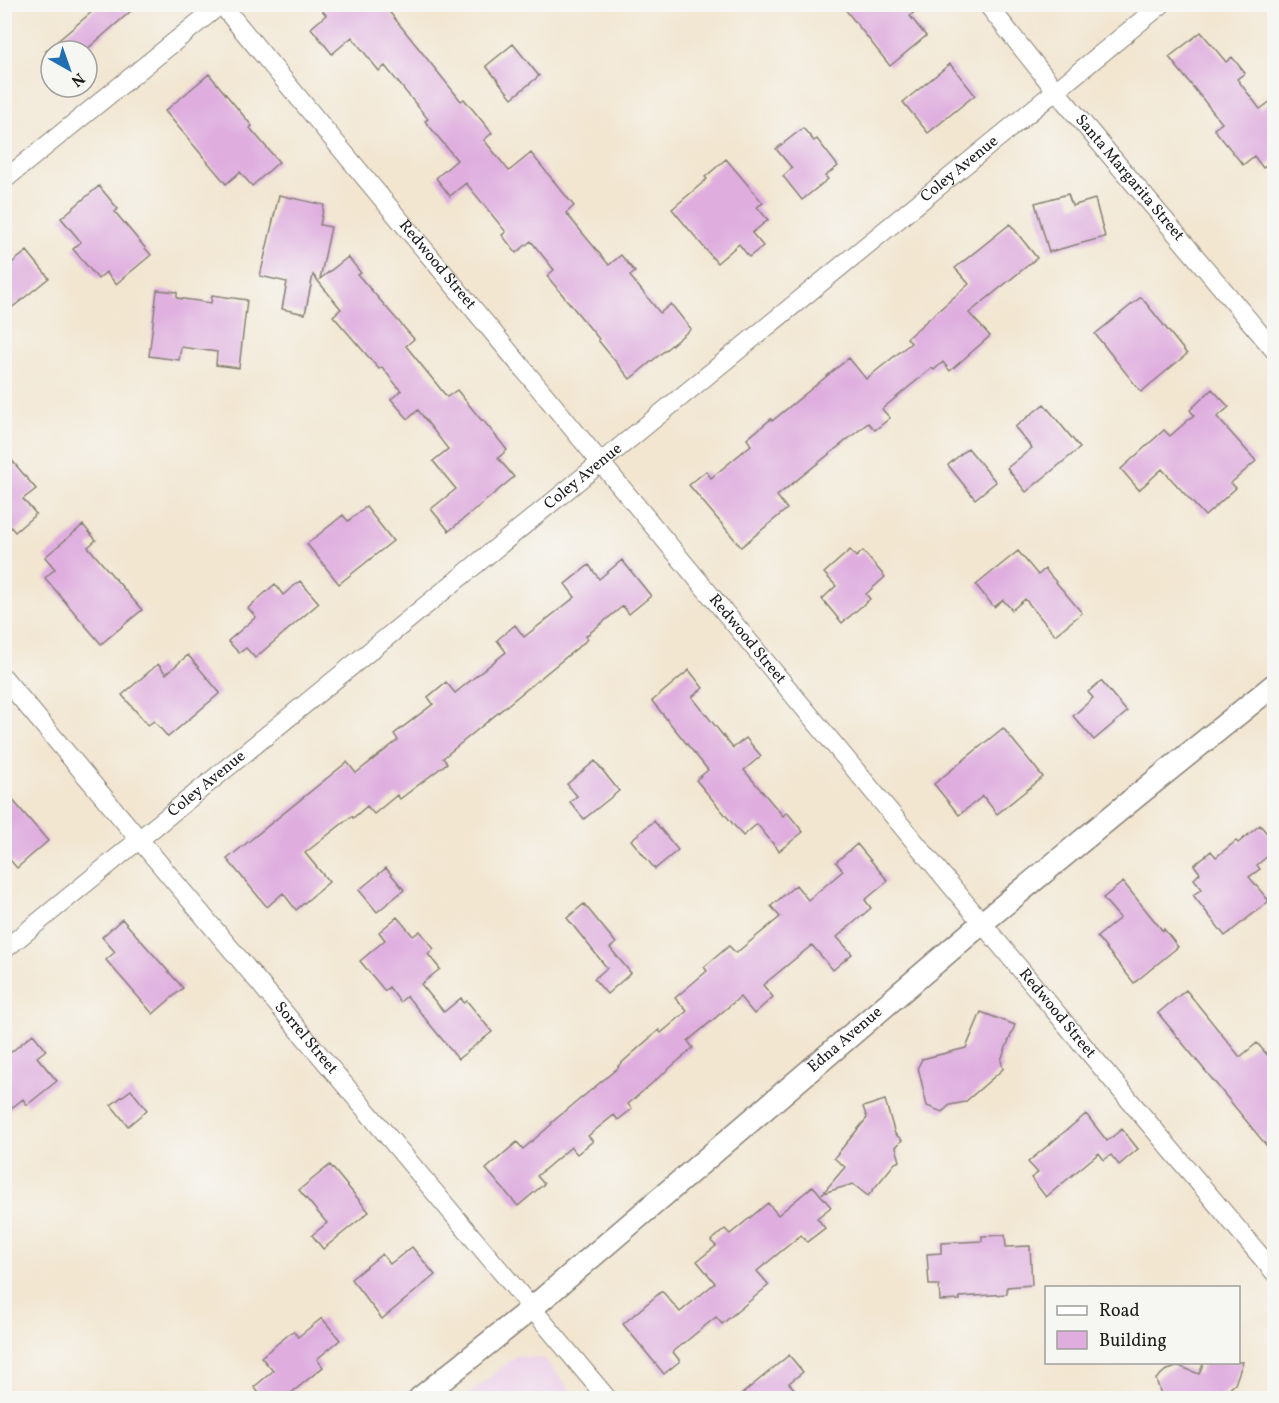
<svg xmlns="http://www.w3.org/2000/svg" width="1279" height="1403" font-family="Vollkorn,serif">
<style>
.built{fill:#ecd1ea}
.building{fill:#dfaedf}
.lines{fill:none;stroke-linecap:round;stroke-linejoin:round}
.minor-casing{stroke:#878176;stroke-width:20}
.tertiary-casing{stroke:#878176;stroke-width:25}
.minor{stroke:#fff;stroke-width:18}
.tertiary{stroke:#fff;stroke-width:22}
.labels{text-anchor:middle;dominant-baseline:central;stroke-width:4.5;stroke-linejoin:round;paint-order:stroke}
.street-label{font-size:16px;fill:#1c1c1c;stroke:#f6f6f2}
</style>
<rect width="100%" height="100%" fill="#f6f6f2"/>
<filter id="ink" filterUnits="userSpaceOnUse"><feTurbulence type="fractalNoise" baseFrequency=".0167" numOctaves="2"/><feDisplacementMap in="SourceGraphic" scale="12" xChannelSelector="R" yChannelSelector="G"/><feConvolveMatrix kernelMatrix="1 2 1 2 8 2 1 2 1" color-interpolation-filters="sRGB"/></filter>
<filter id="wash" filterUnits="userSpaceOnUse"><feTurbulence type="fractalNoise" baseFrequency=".008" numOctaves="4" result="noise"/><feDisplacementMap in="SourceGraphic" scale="24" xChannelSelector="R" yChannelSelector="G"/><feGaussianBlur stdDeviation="1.35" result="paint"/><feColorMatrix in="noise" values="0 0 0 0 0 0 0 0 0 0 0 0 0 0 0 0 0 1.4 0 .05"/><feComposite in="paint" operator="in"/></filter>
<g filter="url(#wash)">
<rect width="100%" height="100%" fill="#f2e6d1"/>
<path class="built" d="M516,1356l28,2 33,40h-113z"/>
<g id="blocks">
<path class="building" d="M101,4h38l-54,47h-39z
M317,4h66l78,97 3,-2 28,34 -8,7 25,31 22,-18 43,53 -8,7 43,52 12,-10 14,17 -5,4 30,37 11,-9 20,25 -61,50 -32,-39 1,-1 -52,-63 7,-6 -23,-29 -15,12 -14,-18 4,-3 -40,-49 -16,13 -14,-18 21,-18 -32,-39 3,-2 -43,-53 -6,5 -27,-34 -20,17 -21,-26 15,-13z
M841,4h82l-13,12 16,20 -36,30z
M1201,32l25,30 6,-5 13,16 -8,6 23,30 15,-11v61l-12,9 -9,-12 -11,9 -29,-36 8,-6 -53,-66z
M513,44l26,32 -27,22 -26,-32z
M950,64l25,31 -47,38 -25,-31z
M209,74l43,52 -2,2 29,34 -27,24 -12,-14 -14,12 -61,-73z
M803,128l11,13 3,-2 21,27 -13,10 3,3 -26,21 -19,-24 9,-8 -16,-19z
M726,159l37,44 -6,4 11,13 -16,13 11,13 -14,11 -10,-13 -22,19 -45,-54 35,-30 -2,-2z
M99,186l19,23 -3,3 36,43 -35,29 -10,-12 -8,7 -25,-30 8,-7 -20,-24z
M1068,194l4,12 23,-7 10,38 -56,15 -14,-49z
M279,195l45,10 -4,20 11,2 -11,52 28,-22 13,16 -3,2 56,64 -8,7 41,51 10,-7 25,31 1,-1 24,30 -9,8 16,19 -65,54 -18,-22 25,-20 -23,-28 15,-12 -30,-39 -10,9 -17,-20 10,-8 -19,-24 -3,2 -46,-53 8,-7 -28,-34 -8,39 -23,-5 5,-27 -27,-6z
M1010,224l27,34 -68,55 21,23 -40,35 -7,-9 -9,8 -2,-2 -50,41 8,9 -15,12 -7,-7 -91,73 10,13 -46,38 -52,-62 17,-14 5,7 40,-33 -4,-6 24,-20 1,2 77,-63 17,21 45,-36 -4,-5 62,-54 -14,-16z
M27,251l22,27 -45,36v-45z
M157,290l20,2v6l34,5 1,-8 35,5 -8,68 -23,-3 1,-13 -36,-5 -2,13 -30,-4z
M1141,297l46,57 -46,38 -46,-58z
M1212,389l17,18 -12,10 39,44 -25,22 5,5 -31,28 -43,-47 -23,21 -18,-21 43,-39 6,6 24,-21 -4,-5z
M1044,404l36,44 -54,44 -19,-24 25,-20 -17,-21z
M968,448l28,34 -21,17 -27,-34z
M4,451l32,38 -13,10 13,15 -21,18 -11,-13z
M366,507l27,34 -54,43 -32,-40 36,-29 5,6z
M83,525l13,15 -8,7 54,63 -41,34 -56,-66 10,-9 -10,-12z
M850,550l6,7 7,-6 22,26 -19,17 4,5 -28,24 -20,-24 14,-13 -12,-13z
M1018,551l20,24 7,-6 37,44 -27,22 -30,-36 -13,11 -9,-10 -9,7 -18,-22z
M622,560l29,36 -22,18 -6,-8 -37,30 2,3 -145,119 4,5 -47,36 -3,-4 -23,19 -7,-8 -14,12 -1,-2 -47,37 24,29 -33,28 -13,-17 -16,14 -40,-48 120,-97 9,11 42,-33 -4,-6 39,-30 -5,-7 18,-15 9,11 51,-41 -9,-12 18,-15 9,12 51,-40 -10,-13 24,-19 10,14z
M300,581l19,22 -64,55 -9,-10 -7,5 -11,-12 28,-24 -8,-9 27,-24 8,11z
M188,655l32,38 -52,44 -14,-16 -6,4 -26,-30 36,-31 8,10z
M689,670l14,18 -11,9 41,51 13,-10 15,18 -17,14 39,46 4,-4 16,20 -24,19 -22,-27 -14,12 -47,-56 12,-10 -56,-69z
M1101,681l26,31 -33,28 -21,-24 20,-18 -5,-6z
M1003,728l40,49 -46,37 -14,-18 -24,19 -25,-31z
M595,761l24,30 -35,28 -14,-17 7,-6 -10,-12z
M4,790l44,51 -31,27 -13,-15z
M654,821l24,29 -23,19 -24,-29z
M1260,825l15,18v7l-18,15 3,4 -11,8 20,24 -44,35 -32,-41 9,-6 -8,-10 6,-6 -6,-8 17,-14 5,6 20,-16 2,2z
M857,844l31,37 -23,19 6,8 -34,29 15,17 -19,16 -21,-25 -49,40 10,12 -19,17 -14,-17 -52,44 5,7 -65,56 4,5 -14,11 -4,-5 -26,21 5,5 -16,13 -6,-7 -34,29 7,8 -26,22 -32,-37 31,-27 6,7 29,-25 -1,-1 68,-56 -1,-1 41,-36 2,3 26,-22 -12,-13 32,-27 -3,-4 25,-21 7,7 44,-36 -9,-11 25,-21 12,15 35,-29 -7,-9z
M386,868l18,22 -27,22 -18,-22z
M1123,882l39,48 2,-1 14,18 -44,36 -37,-46 23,-19 -17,-20z
M584,904l32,39 -6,5 21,25 -24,21 -13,-15 13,-11 -40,-50z
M397,917l16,19 7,-5 14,18 -6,5 12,15 -19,15 23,28 17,-14 3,5 3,-2 25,31 -34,27 -51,-63 -7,6 -11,-15 -4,4 -25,-30 25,-21 -6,-8z
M122,919l61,69 -30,26 -47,-54 9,-8 -13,-15z
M1186,990l54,67 17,-14 18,21v92l-117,-143z
M981,1012l34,13 -14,35 2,9 -38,33 -15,3 -8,7 -15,-6 -9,-39 4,-8 44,-11z
M33,1034l13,16 -9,7 20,24 -30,24 -4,-6 -19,15v-56z
M131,1090l16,20 -19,16 -17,-21z
M885,1100l10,34 7,6 -6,7 4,14 -5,2 -27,33 -15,-12 -30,9 22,-26 -11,-9 33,-40 -4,-11z
M1086,1114l21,27 15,-12 16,20 -19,16 -8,-10 -7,5 -5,-7 -53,44 -15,-19 7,-5 -10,-11z
M330,1165l39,47 -46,37 -11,-14 15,-12 -28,-33z
M813,1186l18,21 -14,11 8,10 -18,14 -6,-7 -44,36 12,14 -47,39 -6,-7 -43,35 7,9 -16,13 -41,-50 39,-33 18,21 35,-29 -18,-22 19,-15 -5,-5 14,-12 5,5 38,-31 10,12z
M1005,1235l1,12 24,-1 2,39 -25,2v7l-47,3v3l-20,1 -1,-16h-10l-2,-31 14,-1v-10l41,-2v-5z
M412,1247l23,28 -53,44 -31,-40 31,-25 8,10z
M322,1318l18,22 -23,19 6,8 -38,31h-22l-9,-11 19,-16 -12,-14 32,-26 5,6z
M789,1355l14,17 -14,11 13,15h-65z
M1204,1362h39l-8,22 -16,14h-57l-6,-19 9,-8 14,-5 20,8z"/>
</g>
</g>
<g filter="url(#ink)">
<use href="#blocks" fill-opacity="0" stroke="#878176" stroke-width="1.5"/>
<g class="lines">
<g class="minor-casing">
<g id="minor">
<path id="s1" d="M221,4l867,1047 186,221"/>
<path id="s2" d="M987,4l69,87 218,259"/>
<path d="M4,180l217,-176"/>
<path id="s3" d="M4,678l603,720"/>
<path id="s4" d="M4,950l1158,-946"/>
</g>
</g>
<g class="tertiary-casing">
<g id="tertiary">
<path id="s5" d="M420,1398l112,-90 450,-385 157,-129 135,-109"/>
</g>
</g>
<use href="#minor" class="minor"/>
<use href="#tertiary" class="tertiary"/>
</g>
</g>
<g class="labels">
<g class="street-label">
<text stroke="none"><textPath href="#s4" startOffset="1234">Coley Avenue</textPath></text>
<text stroke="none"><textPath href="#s2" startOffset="225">Santa Margarita Street</textPath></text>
<text stroke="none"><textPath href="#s1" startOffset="339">Redwood Street</textPath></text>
<text stroke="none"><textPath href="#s4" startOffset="748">Coley Avenue</textPath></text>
<text stroke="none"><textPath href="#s1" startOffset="825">Redwood Street</textPath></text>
<text stroke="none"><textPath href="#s4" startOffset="262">Coley Avenue</textPath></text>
<text stroke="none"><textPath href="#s1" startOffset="1311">Redwood Street</textPath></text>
<text stroke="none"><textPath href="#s3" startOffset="470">Sorrel Street</textPath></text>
<text stroke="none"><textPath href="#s5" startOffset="556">Edna Avenue</textPath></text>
</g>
</g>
<rect width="1279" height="1403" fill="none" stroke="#f6f6f2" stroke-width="24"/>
<rect x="1045" y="1286" width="195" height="78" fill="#f6f6f2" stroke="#9f9f9c" stroke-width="1.5"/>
<rect x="1057" y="1306" width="30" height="9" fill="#ffffff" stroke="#9f9f9c" stroke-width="1.5"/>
<text x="1099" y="1316" font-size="18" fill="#1c1c1c">Road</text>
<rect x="1057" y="1331" width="30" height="18" fill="#dfaedf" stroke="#9f9f9c" stroke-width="1.5"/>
<text x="1099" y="1346" font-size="18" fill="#1c1c1c">Building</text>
<g transform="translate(69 69) rotate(140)"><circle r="28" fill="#f6f6f2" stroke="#9f9f9c" stroke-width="1.5"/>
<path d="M0-4.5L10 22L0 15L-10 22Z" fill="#1f6fb2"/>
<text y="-9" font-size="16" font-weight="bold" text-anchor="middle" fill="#1c1c1c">N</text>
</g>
</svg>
